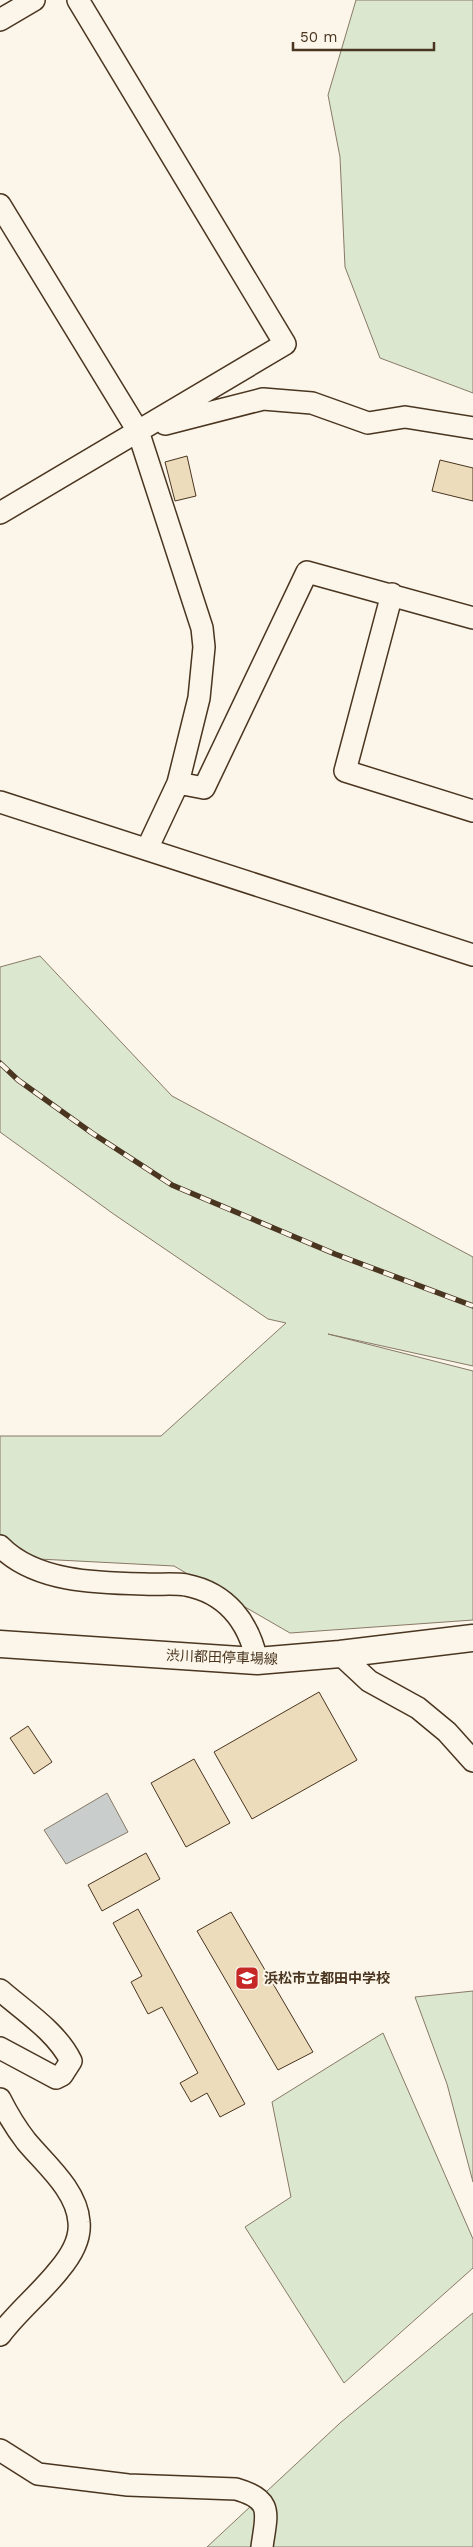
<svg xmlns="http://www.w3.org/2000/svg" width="473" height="2547" font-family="'Work Sans','Noto Sans JP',sans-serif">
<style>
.green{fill:#dce7d0;stroke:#887966}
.water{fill:#c9cecd;stroke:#887966}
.building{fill:#ecdcbc;stroke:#4a3520}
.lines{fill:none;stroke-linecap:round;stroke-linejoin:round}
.minor-casing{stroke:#4a3520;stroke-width:24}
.major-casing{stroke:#4a3520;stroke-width:29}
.minor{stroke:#fbf6e9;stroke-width:21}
.major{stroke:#fbf6e9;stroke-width:26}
.rail-casing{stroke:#4a3520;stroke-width:5.5}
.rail{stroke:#fbf6e9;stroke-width:4;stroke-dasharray:11;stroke-linecap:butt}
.labels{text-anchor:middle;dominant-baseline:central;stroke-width:4;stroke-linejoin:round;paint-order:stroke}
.street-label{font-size:14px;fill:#4a3520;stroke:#fbf6e9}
.poi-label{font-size:14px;font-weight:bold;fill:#4a3520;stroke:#fbf6e9;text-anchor:start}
</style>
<rect width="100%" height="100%" fill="#fbf6e9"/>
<path class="green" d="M356,0h117v393l-93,-35 -35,-91 -5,-110 -12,-62z
M40,956l132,140 301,161v109l-145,-32 145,37v249l-183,13 -116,-67 -174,-9v-121h161l125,-113 -18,-4 -153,-104 -115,-83v-165z
M473,1991v191l-26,-98 -32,-87z
M383,2033l90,206v29l-129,115 -99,-156 46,-30 -19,-95z
M473,2313v234h-266l133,-124z"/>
<path class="water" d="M107,1793l21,39 -62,32 -22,-34z"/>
<path class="building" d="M187,456l9,40 -21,5 -10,-39z
M440,460l33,8v33l-41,-10z
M319,1692l38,68 -105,59 -38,-67z
M28,1726l24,36 -18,12 -24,-36z
M194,1759l36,64 -44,24 -35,-64z
M146,1853l14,26 -58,32 -14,-26z
M138,1909l107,195 -25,13 -13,-24 -16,9 -11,-19 18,-10 -36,-66 -14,7 -17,-32 11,-6 -29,-53z
M231,1912l82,140 -35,18 -81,-139z"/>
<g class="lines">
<g class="minor-casing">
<path id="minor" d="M0,20l34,-20
M0,205l138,226 64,197 2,19 -5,51 -21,85 -31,66
M165,424l98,-25 49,4 56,20 37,-6 68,11
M0,513l285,-169 -207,-344
M392,594l-47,177 128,40
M178,783l26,5 103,-216 166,46
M0,802l473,153
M0,1546c35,36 97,37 144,38 14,1 29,-1 42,1 41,8 63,38 71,76
M340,1654l29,27 49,27 29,24 26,29
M0,1990c24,21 57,42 71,71l-9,14 -6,3 -56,-30
M0,2099c7,14 16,29 26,42 19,23 51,49 53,81 2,18 -9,35 -20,48 -18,23 -41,41 -59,65
M0,2450l38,24 90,11 108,4c39,11 30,26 26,58"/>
</g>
<g class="major-casing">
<path id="major" d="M0,1644l257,17 83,-7 133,-16"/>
</g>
<use href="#minor" class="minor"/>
<use href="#major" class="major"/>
<g class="rail-casing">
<path id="rail" d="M0,1063l18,17 74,53 80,52 163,69 138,52"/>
</g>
<use href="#rail" class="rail"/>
</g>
<defs>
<g id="school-square" transform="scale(1.25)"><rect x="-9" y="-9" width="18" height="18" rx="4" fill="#c62828" stroke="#fbf6e9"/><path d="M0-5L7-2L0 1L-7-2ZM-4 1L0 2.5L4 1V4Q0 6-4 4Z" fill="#fff"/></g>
</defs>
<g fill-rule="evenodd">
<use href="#school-square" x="247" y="1978"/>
</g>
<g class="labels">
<g class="street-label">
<text transform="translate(222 1657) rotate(2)">渋川都田停車場線</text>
</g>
<g class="poi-label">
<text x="264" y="1978">浜松市立都田中学校</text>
</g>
</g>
<path d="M293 42v8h141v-8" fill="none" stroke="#4a3520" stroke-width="2.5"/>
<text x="300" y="42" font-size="15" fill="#4a3520" stroke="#fbf6e9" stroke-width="4" paint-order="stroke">50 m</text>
</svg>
